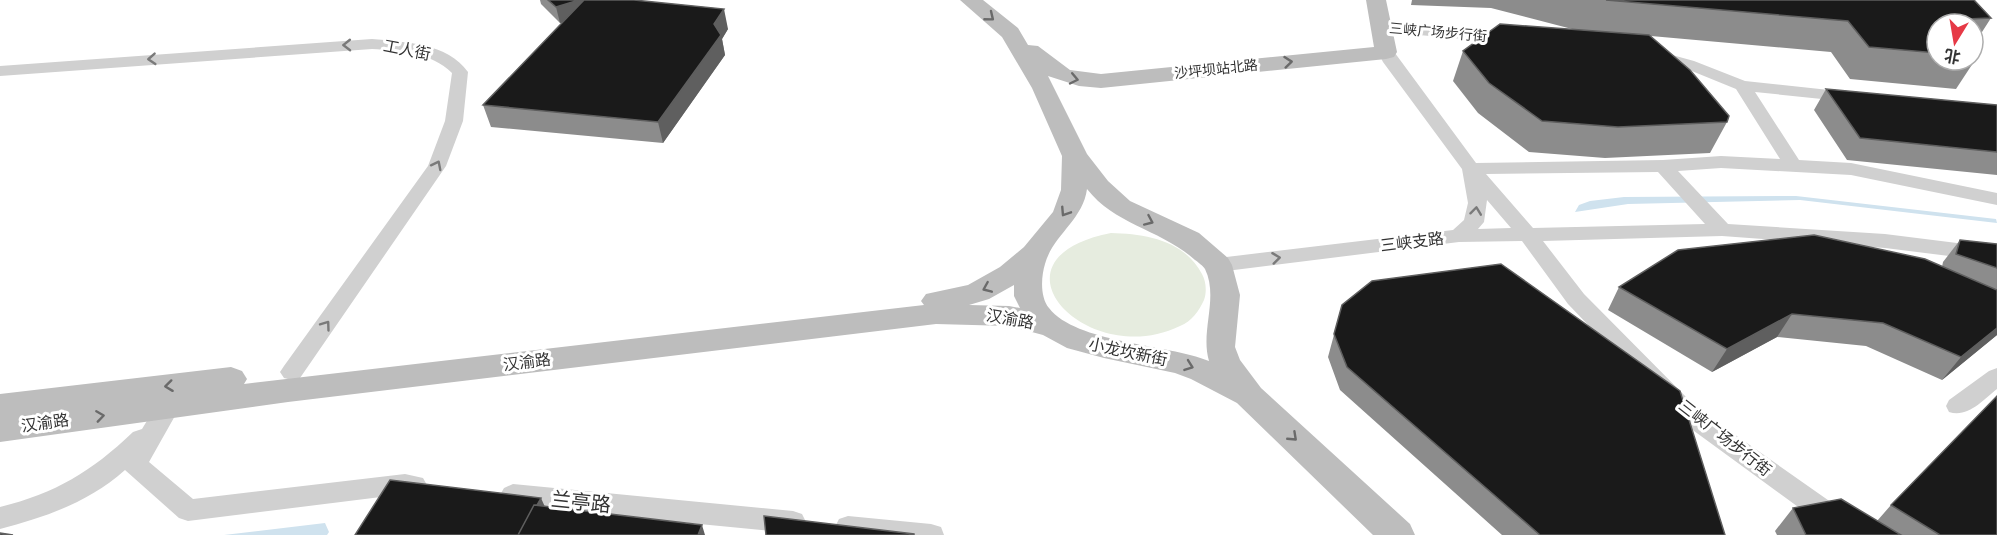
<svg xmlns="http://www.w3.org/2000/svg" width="1997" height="535" font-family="'DejaVu Sans','Noto Sans SC',sans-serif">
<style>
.green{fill:#e6ecdf}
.water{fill:#cfe2ee}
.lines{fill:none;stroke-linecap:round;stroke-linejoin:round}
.street{fill:#d0d0d0;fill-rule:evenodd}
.secondary{fill:#bdbdbd;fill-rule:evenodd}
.wall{fill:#8c8c8c}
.shaded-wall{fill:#5f5f5f}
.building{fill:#1a1a1a;stroke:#5f5f5f;stroke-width:1.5}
.oneway{stroke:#6a6a6a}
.oneway2{stroke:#7a7a7a}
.labels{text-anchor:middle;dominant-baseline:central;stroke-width:6;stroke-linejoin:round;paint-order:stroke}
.far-street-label{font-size:14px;fill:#333;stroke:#fff}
.street-label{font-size:16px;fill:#333;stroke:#fff}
.near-street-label{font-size:20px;fill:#333;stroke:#fff}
</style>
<rect width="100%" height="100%" fill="#fff"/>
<path class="green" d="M1111,233c35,1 73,7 91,41 4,7 5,18 2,26 -5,11 -12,21 -24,26 -92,45 -201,-67 -69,-93z"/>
<path class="water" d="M1796,196l200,23 1,4 -197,-23 -172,4 -53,8 4,-7 11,-4 34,-4z
M325,523l4,9 -2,3h-103z"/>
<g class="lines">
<path class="street" d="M1379,23l131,10 8,5 -8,5 -137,-12 -2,-3z
M372,39c32,3 76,4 96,33l-5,49 -17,45 -146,212 -8,2 -8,-2 -4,-6 4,-6 144,-200 17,-45 7,-48c-21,-21 -52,-22 -80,-24l-372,27v-10z
M1386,47l6,2 84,114 187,-3 58,-4 59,3 -44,-70 -54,-22 -34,-9 -2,-3 2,-3 6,-2 40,11 51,20 112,12 3,4 -3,4 -6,1 -96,-10 44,68 52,3 146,30v12l-146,-30 -130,-7 -43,3 50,53 157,10 112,14v14l-112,-14 -163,-12 -179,5 41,53 113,114 148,104 4,8 -4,8 -9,3 -9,-3 -148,-108 -111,-116 -46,-63 -63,1 -241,30 -7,-2 -3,-5 3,-5 7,-2 235,-28 11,-10 4,-17 -6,-34 -79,-107 -5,-10zM1658,172l47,52 -172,4 -47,-54zM1487,200l24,28 -33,1 6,-7z
M1997,368v21c-14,11 -29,29 -48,23l-3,-6 3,-6 40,-29z
M168,398l9,3 3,6 -31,55 44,37 212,-25 18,4 4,7 -4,7 -9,3 -9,-1 -217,27 -9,-3 -54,-48c-36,32 -79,47 -125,59v-22c56,-14 91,-35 133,-75l9,-3 17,-28z
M513,484l280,27 9,3 4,8 -4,8 -9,3 -280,-27 -9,-4 -4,-7 4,-7z
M848,516l83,8 10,3 3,8h-105l-4,-8 4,-8z"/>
<path class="secondary" d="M960,0h23l35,28 10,17 10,1 32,24 31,4 273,-27 -8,-47h20l11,52 -3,5 -8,2 -285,29 -22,-2 -31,-10 39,78 21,27 22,20 69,32 29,25 4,7 8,30 -5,52 5,13 21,28 149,136 5,11h-42l-136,-132 -46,-24 -16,-6 -71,-15 -37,-10 -24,-13 -34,-9 -73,-2 -648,78 -288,40v-48l231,-27 11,4 5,8 -3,5 680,-79 -3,-4 5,-7 42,-9 32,-18 24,-20 29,-35 8,-22 1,-34 -30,-68 -30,-51zM1087,189c28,36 75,41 108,71 3,2 8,6 10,9 14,29 -5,62 4,92 -42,-17 -133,-18 -160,-53 -9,-11 -8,-31 -4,-44 8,-29 38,-44 42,-75zM1014,285v11l6,12 -11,-2 -40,-1 20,-6z"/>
</g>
<path class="wall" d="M540,0h94l94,29 -6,10 3,16 -62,88 -172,-16 -8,-22 79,-82h-2l-19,-19z
M1412,0h562l17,18 -18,28v-22h-36v36h36v-8l4,5 -21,32 -106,-10 -19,-27 -180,-16 76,86 -17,31 -105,5 -76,-6 -51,-39 -25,-32 10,-30 109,-22 -81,-21 -80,-3z
M1826,89l171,16v70l-150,-15 -33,-50z
M1960,240l37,4v91l-55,45 -76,-34 -89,-9 -65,35 -104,-62 11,-23 323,-20 1,-5z
M1342,305l383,230h-223l-162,-145 -12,-33z
M1891,505l106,30h-220l-2,-4 18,-23 84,13z"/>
<path class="shaded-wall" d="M579,0h55l-74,23 -4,-16z
M724,9l4,20 -6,10 3,16 -62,88 -5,-21 56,-98z
M1792,314l-15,23 -65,35 15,-23z
M1997,328v7l-55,45 19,-23z
M541,498l8,18 -27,19z
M702,525l3,10h-7z"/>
<path class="building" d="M548,0h31l-23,7z
M584,0h50l90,9 -10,15 7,11 -63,87 -175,-17z
M1606,0h368l17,18 -48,2 4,4h-10v29l-68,-6 -21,-26z
M1500,24l149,11 41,35 39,46 -2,6 -109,5 -76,-6 -53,-38 -26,-32z
M1826,89l171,16v47l-137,-14z
M1814,235l111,24 72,31v38l-36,29 -78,-34 -91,-9 -65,35 -108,-62 59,-37z
M1960,240l37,4v24l-41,-14z
M1501,264l179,127 45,144h-185l-193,-168 -13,-33 8,-29 30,-24z
M1997,396v139h-57l-49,-30z
M390,480l151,18 -4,7h-3l-16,30h-163z
M1841,499l60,36h-95l-13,-27z
M534,505l168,20 -4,10h-180z
M764,516l150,18v1h-148z
M0,533l13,2h-13z"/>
<defs><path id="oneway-chevron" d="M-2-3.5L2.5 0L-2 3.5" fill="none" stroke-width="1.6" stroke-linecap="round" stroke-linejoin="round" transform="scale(1.5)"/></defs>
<g class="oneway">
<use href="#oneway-chevron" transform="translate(990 17) rotate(39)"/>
<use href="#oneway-chevron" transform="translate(1288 62) rotate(-6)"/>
<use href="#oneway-chevron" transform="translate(1074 79) rotate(12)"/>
<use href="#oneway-chevron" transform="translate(1065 212) rotate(123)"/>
<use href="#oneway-chevron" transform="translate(1149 221) rotate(24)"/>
<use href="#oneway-chevron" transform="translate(987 288) rotate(157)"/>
<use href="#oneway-chevron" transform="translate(1189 366) rotate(20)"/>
<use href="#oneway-chevron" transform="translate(169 386) rotate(173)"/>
<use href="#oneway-chevron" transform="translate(100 416) rotate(-8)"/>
<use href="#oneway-chevron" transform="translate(1293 437) rotate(43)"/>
</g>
<g class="oneway2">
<use href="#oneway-chevron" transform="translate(347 45) rotate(179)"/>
<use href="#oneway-chevron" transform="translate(152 59) rotate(176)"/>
<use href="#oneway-chevron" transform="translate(437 165) rotate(-63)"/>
<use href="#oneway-chevron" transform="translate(1476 211) rotate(-83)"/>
<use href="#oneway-chevron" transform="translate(1276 258) rotate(-7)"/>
<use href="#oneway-chevron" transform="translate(326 325) rotate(-54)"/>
</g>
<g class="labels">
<g class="far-street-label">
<text transform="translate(1438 32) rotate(5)">三峡广场步行街</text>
<text transform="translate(1216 69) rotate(-6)">沙坪坝站北路</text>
</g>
<g class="street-label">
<text transform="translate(407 50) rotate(11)">工人街</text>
<text transform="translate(1412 242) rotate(-7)">三峡支路</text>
<text transform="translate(1010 319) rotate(10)">汉渝路</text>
<text transform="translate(1128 352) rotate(12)">小龙坎新街</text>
<text transform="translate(527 362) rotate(-7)">汉渝路</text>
<text transform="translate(45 423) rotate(-8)">汉渝路</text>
<text transform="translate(1725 438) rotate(38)">三峡广场步行街</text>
</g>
<g class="near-street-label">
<text transform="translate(581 502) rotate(6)">兰亭路</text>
</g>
</g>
<g transform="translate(1955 42) rotate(191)"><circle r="28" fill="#ffffff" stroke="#adadad" stroke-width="1.5"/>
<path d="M0-4.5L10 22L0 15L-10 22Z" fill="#e63946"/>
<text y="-9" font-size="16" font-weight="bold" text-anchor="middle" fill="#333333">北</text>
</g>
</svg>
